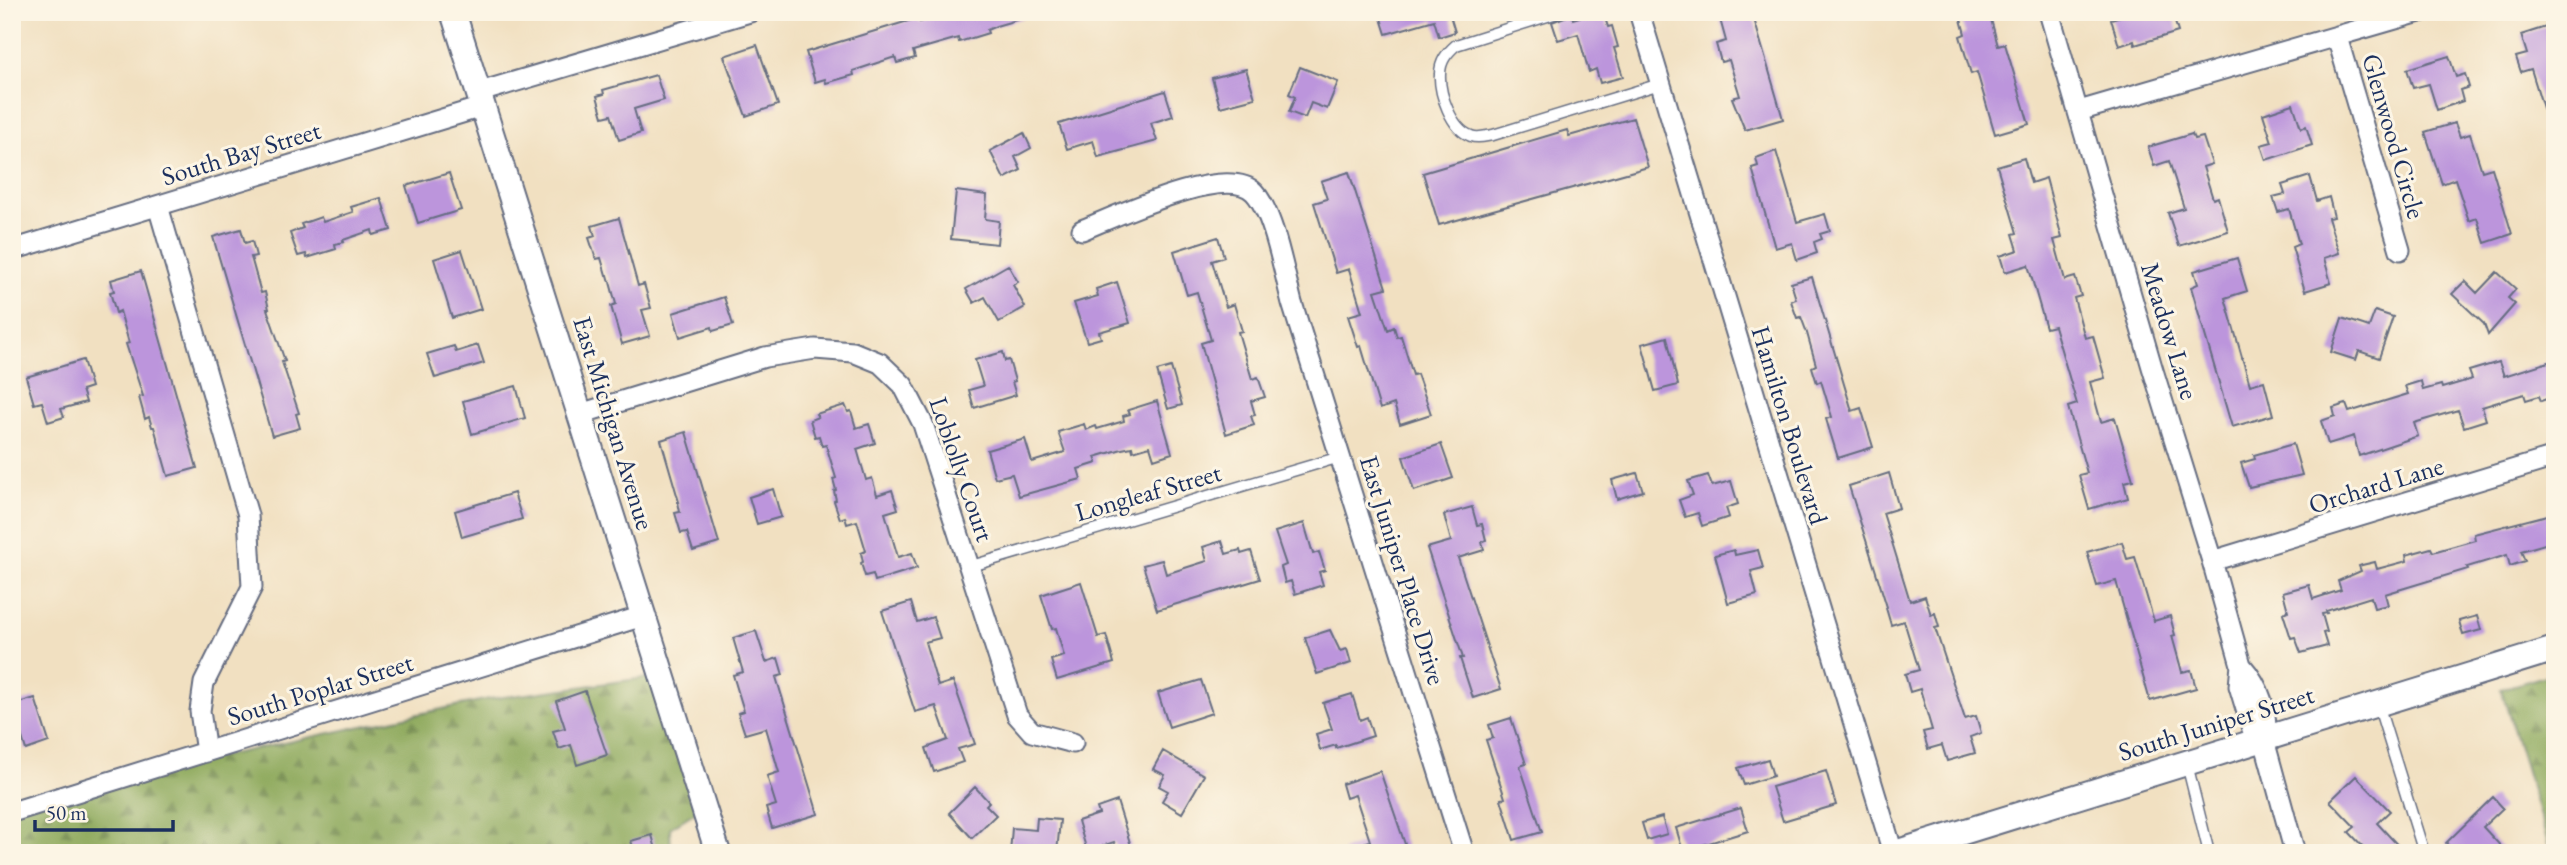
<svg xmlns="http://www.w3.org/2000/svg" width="2567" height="865" font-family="'EB Garamond',serif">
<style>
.forest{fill:url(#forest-firs);stroke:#546c5c;stroke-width:2}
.building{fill:#bc95dc}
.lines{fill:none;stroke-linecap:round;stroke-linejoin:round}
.service-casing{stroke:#666d81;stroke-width:13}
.minor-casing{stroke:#666d81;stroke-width:23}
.tertiary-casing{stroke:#666d81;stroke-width:28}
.service{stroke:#fff;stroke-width:10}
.minor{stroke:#fff;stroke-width:19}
.tertiary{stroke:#fff;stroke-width:24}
.labels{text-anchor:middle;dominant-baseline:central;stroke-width:6;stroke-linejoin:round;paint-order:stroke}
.street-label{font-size:26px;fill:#1b2f5e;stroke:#fcf5e5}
</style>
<defs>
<pattern id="forest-firs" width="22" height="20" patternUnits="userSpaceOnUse" patternTransform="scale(1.75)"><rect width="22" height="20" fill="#8da95b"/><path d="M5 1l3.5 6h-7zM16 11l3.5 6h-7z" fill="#728a4e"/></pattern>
</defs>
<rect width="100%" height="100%" fill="#fcf5e5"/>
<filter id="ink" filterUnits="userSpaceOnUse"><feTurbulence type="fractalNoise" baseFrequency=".0143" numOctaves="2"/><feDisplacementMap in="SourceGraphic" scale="14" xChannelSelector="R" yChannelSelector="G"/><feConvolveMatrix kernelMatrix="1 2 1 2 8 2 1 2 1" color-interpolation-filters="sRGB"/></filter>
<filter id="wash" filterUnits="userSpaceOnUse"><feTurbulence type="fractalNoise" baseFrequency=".00686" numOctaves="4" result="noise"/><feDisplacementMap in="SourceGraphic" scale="28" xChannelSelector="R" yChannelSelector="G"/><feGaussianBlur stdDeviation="1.57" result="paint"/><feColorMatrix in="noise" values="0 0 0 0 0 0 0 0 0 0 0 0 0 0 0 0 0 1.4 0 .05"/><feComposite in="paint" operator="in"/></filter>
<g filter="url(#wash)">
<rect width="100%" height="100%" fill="#f1e0c1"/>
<path class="forest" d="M2555,673v180h-4l-50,-164z
M652,677l45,134 -27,17 1,25h-659v-52l477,-102z"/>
<g id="blocks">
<path class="building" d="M951,12h78l1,4 -34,10 -9,4 1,3 -29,9 -1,-4 -45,13 2,7 -18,5 -2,-6 -42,14 1,4 -28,8 -1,-4 -10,3 -9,-30 112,-34 2,4z
M1379,12h70l6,20 -16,5 -5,-17 -48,14z
M1595,12h8l5,15 4,-1 6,21 -4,1 9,29 -23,6 -4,-14 -7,3 -11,-38 -20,6 -6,-18 20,-8 1,5z
M1718,12h34l31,107 -38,11 -13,-32 8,-2 -11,-36 -8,2 -5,-18 10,-3z
M1959,12h30l9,34 7,-2 24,80 -34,10 -18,-62 -6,2 -11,-38 5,-2z
M2134,12h38l6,20 -43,13 -1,-4 -15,5 -8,-27z
M2555,24v110h-4l-20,-65 -10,3 -5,-15 11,-3 -6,-19z
M757,45l21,60 -32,11 -22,-60z
M2449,56l7,21 9,-3 4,13 -9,3 3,11 -26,9 -8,-26 -16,4 -6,-19z
M1300,67l38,15 -11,27 -16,-6 -6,15 -16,-6 6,-15 -6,-3z
M1246,69l9,29 -35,9 -8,-29z
M656,75l8,25 -30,9 7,24 -22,7 -8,-25 -8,2 -6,-21 7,-2 -1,-4z
M1165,91l8,25 -22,7 6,18 -59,16 -5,-16 -26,8 -8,-25z
M2293,104l8,24 5,-2 6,19 -46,15 -5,-15 11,-3 -9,-28z
M1633,118l15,49 -209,58 -16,-52 144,-43 2,6z
M2455,123l5,14 10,-3 12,37 10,-3 20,66 -27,9 -8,-25 -8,3 -14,-42 -13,5 -17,-52z
M1024,133l7,15 -16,9 6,13 -17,9 -14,-28z
M2192,134l2,5 9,-2 9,27 -9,3 10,32 5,-2 10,34 -49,15 -11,-33 16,-5 -15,-47 -15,5 -6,-19z
M1776,151l21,71 28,-8 5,17 -10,3 2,5 -8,3 3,11 -20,7 -5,-17 -17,5 -23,-80 6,-2 -2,-8z
M2024,158l7,25 15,-5 16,60 -8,2 11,40 10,-3 6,19 -7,2 11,40 8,-2 12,42 -15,4 11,40 14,-4 18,62 -9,2 4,16 -39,11 -10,-34 8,-2 -19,-66 9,-3 -23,-78 -8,2 -18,-63 -23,7 -5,-16 18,-6 -5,-16 4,-1 -20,-67z
M1349,172l37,116 -11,3 13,39 6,-3 3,10 4,-1 12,39 4,-1 14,40 -31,10 -6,-20 -14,5 -19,-63 -3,1 -10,-31 14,-4 -13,-43 -13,4 -22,-70 13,-4 -6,-18z
M449,173l12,37 -43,13 -12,-37z
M2310,176l7,25 12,-4 5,20 -6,1 11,35 -15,5 7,25 -26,8 -13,-44 7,-3 -10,-35 -11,3 -5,-15 12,-3 -3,-9z
M956,191l31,4 -2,24 14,2 -2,23 -46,-5z
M381,198l10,32 -18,5 -1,-5 -29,10 1,2 -9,2 1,5 -29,9 -1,-4 -8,2 -8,-23 13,-5 -2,-4 20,-7 2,5 30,-10 -2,-5z
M619,218l19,68 6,-2 7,24 -9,2 8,26 -28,8 -11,-38 5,-2 -8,-29h-2l-5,-17 -5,1 -7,-21 6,-2 -3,-10z
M241,229l4,14 7,-2 4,15 -5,1 10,36 4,-1 4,17h-2l18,52 -3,1 17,51 -3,1 4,14 -28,8 -59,-199z
M1218,237l6,20 -12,4 14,46 8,-3 8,27 -4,1 14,47 6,-2 7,20 -14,4 4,14 -4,1 3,9 -28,9 -25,-91 10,-3 -14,-48 -10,3 -13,-44z
M462,250l19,59 -29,9 -18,-59z
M2237,258l10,33 -22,7 25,87 14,-4 9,34 -41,12 -41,-140 7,-3 -4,-13z
M1008,265l10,17 -5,3 12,22 -26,15 -14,-25 -11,6 -8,-14z
M141,271l56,197 -29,8 -14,-49h-2l-3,-10 -4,2 -6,-22 4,-1 -17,-52 3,-1 -9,-32 -4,2 -6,-21 4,-1 -3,-11z
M2497,272l19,17 -8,9 7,6 -27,31 -4,-11 -32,-30 13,-13 12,12z
M1812,277l40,134 9,-3 12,39 -35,11 -12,-39 6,-2 -11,-36 -4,2 -5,-16 4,-2 -9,-32 -6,-16 -4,1 -6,-17 5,-2 -5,-16z
M1117,282l13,41 -31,9 2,6 -14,4 -13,-39 24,-7 -2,-7z
M724,297l9,28 -20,6 -1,-4 -32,10 -7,-24z
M2375,311l18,6 -14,41 -20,-7 -3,9 -25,-8 11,-34 27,9z
M1667,337l11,48 -23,6 -13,-47z
M478,345l6,18 -49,15 -8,-24 27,-8 2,6z
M1003,352l2,9 4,-1 6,21 -3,1 4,13 -42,13 -5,-18 14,-4 -8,-26z
M83,360l8,27 -9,3 4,12 -25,7 3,8 -16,5 -6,-20 -8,2 -8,-27z
M2555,360v36l-14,5 -2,-5 -13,4 -2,-6 -42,13 4,13 -22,7 -6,-17 -44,13 4,13 -59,20 -5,-20 -26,8 -7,-23 14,-5 -2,-8 13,-4 3,8 59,-18 -3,-8 16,-5 2,9 18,-5 1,3 30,-9 -3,-8 30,-9 5,14z
M1171,367l11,38 -14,4 -11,-38z
M516,386l9,32 -53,16 -9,-33z
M1157,401l15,52 -18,6 -4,-13 -17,5 -1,-4 -10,2 -27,8 2,6 -19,6 3,10 -62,17 -7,-22 -17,4 -8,-28 38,-11 7,23 33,-10 -7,-20 26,-8 2,6 10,-4 1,3 27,-8 -1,-5 7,-2 -2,-4z
M845,405l3,7 3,-1 5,17 13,-4 6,19 -18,6 9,31 6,-2 5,17 15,-5 6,19 -13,4 13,44 14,-4 5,15 -42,13 -2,-7 -8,2 -4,-13 2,-1 -2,-9 5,-2 -9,-30 -10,3 -2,-7 -5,2 -6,-18 2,-1 -2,-9 2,-1 -3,-11 3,-1 -10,-33 -4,1 -3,-10 -4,1 -5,-17 8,-3 -2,-3z
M686,432l33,111 -26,8 -6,-19 -6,1 -6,-20 5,-1 -2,-10h1l-18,-62z
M1441,444l12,34 -39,13 -11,-34z
M2293,444l9,31 -53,12 -8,-24 14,-4 -1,-4z
M1637,473l6,18 -26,8 -5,-19z
M1889,473l10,35 -16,5 27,88 15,-5 6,19 4,-2 4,14 -4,1 30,91 11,-3 5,17 -11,4 5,16 -28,8 -5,-16 -14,4 -5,-17 9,-2 -12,-41 -10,3 -5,-18 14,-4 -15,-49 -13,4 -5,-17 1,-1 -38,-121z
M1708,475l4,11 19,-5 7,23 -12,4 3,9 -27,9 -4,-13 -13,4 -6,-17 14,-5 -5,-14z
M773,489l8,28 -24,7 -8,-27z
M514,493l8,26 -60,18 -7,-26z
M1472,507l5,18 5,-1 4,16 -4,2 2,8 -26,8 43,131 -28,9 -13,-40h3l-36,-110 24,-7 -7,-26z
M2555,513v28l-34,10 4,10 -15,5 -3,-11 -40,12 1,2 -83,25 3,11 -14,3 -3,-11 -45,14 1,2 -5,1 5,18 -4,1 4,13 -26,7 -6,-16 -4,1 -8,-25 5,-2 -5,-19 26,-7 4,14 28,-9 -3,-9 23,-10 -2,-5 3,-1 13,-3 2,7 30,-8 -1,-6 25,-7 2,4 42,-12 -1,-6z
M1304,523l9,31 6,-2 6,18 -6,2 4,13 -28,9 -4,-13 -6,2 -4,-16 5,-2 -11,-33z
M1222,541l4,13 14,-4 1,4 10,-3 9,28 -103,31 -14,-45 19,-5 4,14 41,-13 -4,-14z
M2122,542l5,17 8,-2 19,64 16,-5 5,19 -3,1 10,36 9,-2 5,18 -46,13 -34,-120 -19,5 -10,-34z
M1734,550l1,5 23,-5 5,18 -12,3 6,24 -29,8 -13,-48z
M1081,582l17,55 8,-2 8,28 -57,17 -6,-20 13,-4 -8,-28 -4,1 -11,-34z
M911,602l6,20 16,-5 7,21 -15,4 13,44 15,-5 22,63 -17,5 5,13 -29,10 -8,-24 22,-8 -12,-34 -21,6 -33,-101z
M2477,616l4,14 -18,5 -4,-14z
M1330,630l10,21 7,-2 4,14 -34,11 -12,-36z
M756,631l10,31 12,-4 5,17 -7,2 42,137 -46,14 -6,-20 10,-3 -9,-29 12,-4 -13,-44 -21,6 -7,-21 6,-2 -11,-36 10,-3 -10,-34z
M1201,680l11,33 -43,14 -11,-34z
M585,691l22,64 -30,10 -6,-20 -12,4 -6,-18 12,-3 -9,-27z
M1352,694l8,26 7,-3 6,19 -37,12v-3l-16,5 -4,-16 16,-5 -9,-26z
M35,698l14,44 -23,8 -14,-45z
M1511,718l15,46 -6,2 22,66 -28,8 -13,-41 4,-1 -19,-58 7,-2 -4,-13z
M1163,751l41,24 -22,38 -20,-12 6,-10 -9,-5 6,-11 -12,-6z
M1768,759l5,17 -29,9 -6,-17z
M1380,771l28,82h-65v-3l27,-9 -15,-46 -9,3 -4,-14z
M1826,771l10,34 -53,16 -11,-34z
M2356,776l34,35 -13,12 28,30h-36l-20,-21 6,-5 -25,-26z
M975,787l14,15 -3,3 10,10 -24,23 -23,-25z
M2493,797l10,11 -20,19 24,26h-52l-9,-10z
M1117,801l14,45 -14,4 -3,-8 -27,9 -9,-30 21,-7 -2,-6z
M1741,808l7,23 -65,20 -7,-23z
M1662,817l5,17 -20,6 -5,-17z
M1037,818l23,2 -3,33h-47l2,-25 24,2z
M652,835l5,18h-22l-4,-12z"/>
</g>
</g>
<g filter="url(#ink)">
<use href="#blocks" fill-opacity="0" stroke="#666d81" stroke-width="2"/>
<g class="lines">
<g class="service-casing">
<path id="service" d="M1560,12l-104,33c-9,8 -16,16 -16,29 -1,19 11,55 31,62 7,3 15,0 22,-1l167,-51
M968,567l372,-110
M2378,704l46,149
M2187,764l22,89"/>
</g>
<g class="minor-casing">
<path id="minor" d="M1639,12l254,841
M2049,12l103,355 60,194 29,104 -2,21 13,43 12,11 31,113
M2337,37l63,213
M480,92l270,-80
M2079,111l341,-99
M158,206l90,309 4,72 -48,96 -4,28 6,41
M1082,230c32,-13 144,-67 172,-38 20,21 30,81 38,111l172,550
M12,250l473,-144
M580,414l185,-57 50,-8 38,3 27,11 23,22 20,39 94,291 15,17 41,11
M2212,561l343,-104
M2241,665c18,20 29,48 23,75
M12,812l631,-196"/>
</g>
<g class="tertiary-casing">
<path id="tertiary" d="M453,12l265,841
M1895,853l660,-204"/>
</g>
<use href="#service" class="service"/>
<use href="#minor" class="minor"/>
<use href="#tertiary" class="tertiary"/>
</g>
</g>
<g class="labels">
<g class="street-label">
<text transform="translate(2394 136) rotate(74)">Glenwood Circle</text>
<text transform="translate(241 153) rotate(-17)">South Bay Street</text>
<text transform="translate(2170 331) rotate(73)">Meadow Lane</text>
<text transform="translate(614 423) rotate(73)">East Michigan Avenue</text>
<text transform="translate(1790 425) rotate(73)">Hamilton Boulevard</text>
<text transform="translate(962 469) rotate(71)">Loblolly Court</text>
<text transform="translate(2376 485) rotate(-17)">Orchard Lane</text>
<text transform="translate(1148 492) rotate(-16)">Longleaf Street</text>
<text transform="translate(1403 570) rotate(73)">East Juniper Place Drive</text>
<text transform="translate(320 689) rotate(-17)">South Poplar Street</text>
<text transform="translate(2216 723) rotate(-17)">South Juniper Street</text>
</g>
</g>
<rect width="2567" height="865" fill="none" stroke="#fcf5e5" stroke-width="42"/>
<path d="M35 820v10h138v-10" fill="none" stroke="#1b2f5e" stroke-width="3.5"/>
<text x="46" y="820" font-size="21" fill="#1b2f5e" stroke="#fcf5e5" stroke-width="5" paint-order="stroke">50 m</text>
</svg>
